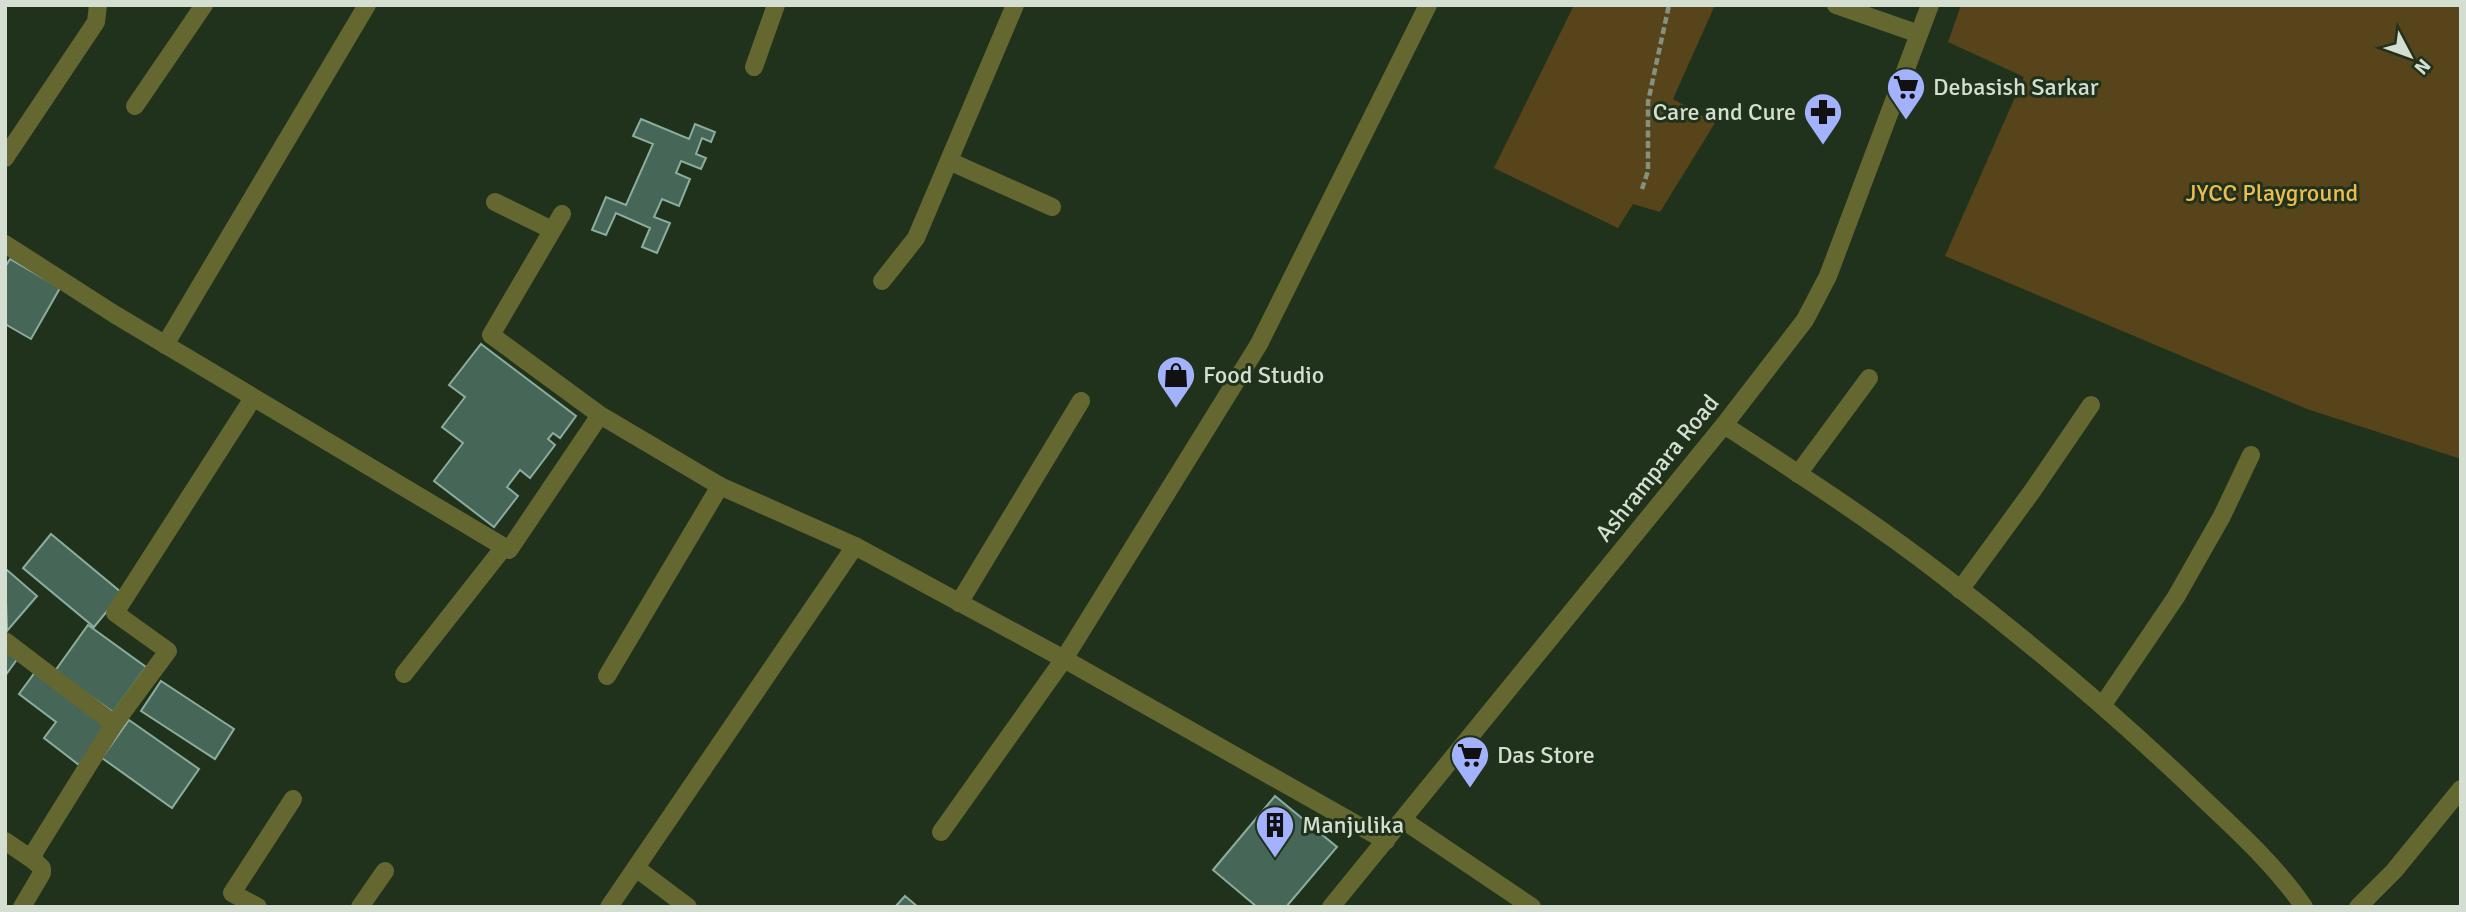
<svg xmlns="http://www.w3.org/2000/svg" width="2466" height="912" font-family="Signika,sans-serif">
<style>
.green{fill:#58441a}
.building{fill:#466658;stroke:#8bad9e;stroke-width:2}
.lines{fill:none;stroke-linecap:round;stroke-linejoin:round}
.path{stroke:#83917f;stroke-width:4.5;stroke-dasharray:7 3.5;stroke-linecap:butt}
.service{stroke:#656731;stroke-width:18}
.minor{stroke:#656731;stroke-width:18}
.labels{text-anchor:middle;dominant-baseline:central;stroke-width:6;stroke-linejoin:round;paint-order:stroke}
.poi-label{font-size:24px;fill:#d4dfd1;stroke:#21321c;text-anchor:start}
.park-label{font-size:24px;fill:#eebc4e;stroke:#21321c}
.street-label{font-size:24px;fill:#d4dfd1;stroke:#21321c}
</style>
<rect width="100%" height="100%" fill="#21321c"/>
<path class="green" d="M1574,5h141l-42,94 42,24 -55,89 -27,-8 -15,24 -124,-60z
M1961,5h500v454l-154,-50 -362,-153 79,-179 -76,-35z"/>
<path class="building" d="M641,119l48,20 6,-15 20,8 -4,10 -9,-4 -6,16 10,4 -5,11 -20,-8 -5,12 14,6 -11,27 -17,-7 -8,18 16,6 -13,30 -15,-6 8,-19 -34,-15 -10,22 -14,-5 14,-33 20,8 27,-61 -20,-8z
M10,259l50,29 -29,51 -26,-15v-57z
M481,344l95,72 -16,22 -7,-5 -5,6 7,6 -25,33 -10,-8 -13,17 11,9 -24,31 -60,-46 29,-38 -21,-16 23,-30 -16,-12z
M51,534l71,59 -28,34 -71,-59z
M7,570l30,26 -30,35 -2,-59z
M88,625l58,42 -33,45 -58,-41z
M5,649l13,9 -13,18z
M36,671l72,56 -29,38 -35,-27 12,-16 -37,-28z
M161,681l73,48 -19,30 -74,-48z
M129,720l70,49 -27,39 -70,-50z
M1275,796l62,51 -51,60h-29l-44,-37z
M905,896l13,11h-23z"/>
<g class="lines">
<path class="path" d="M1642,189l6,-18v-69l21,-97"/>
<path class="service" d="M754,67l22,-62
M135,106l69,-101
M5,158l91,-136 2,-17
M949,161l103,46
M165,345l202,-340
M1798,474l71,-96
M1960,590l73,-100 58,-85
M959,603l122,-202
M5,641l109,83
M404,674l100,-127
M607,676l113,-190
M703,769l152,-223
M941,832l123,-173 195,-315
M5,841l28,19
M22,907l20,-34v-5l-9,-8 2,-9 79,-127 54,-73 -53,-38 138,-215
M258,907l-26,-14 61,-94
M360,907l25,-36"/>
<path class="minor" d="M1836,5l83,29
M495,202l57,28
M562,214l-71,121 109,80 120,71 135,60 209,113 322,182
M5,244l109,70 395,236 91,-135
M882,281l34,-43 99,-233
M1259,344l169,-339
M1724,425c74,48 148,96 218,150 85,65 168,135 246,209 40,39 84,76 116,123
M2102,706l74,-109 46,-81 29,-61
M1403,820l129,87
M636,868l52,39
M609,907l94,-138
M1331,907l393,-482 81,-105 23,-44 102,-271
M2358,907l36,-36 67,-82"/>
</g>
<defs>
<g id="supermarket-pin" transform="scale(2.0125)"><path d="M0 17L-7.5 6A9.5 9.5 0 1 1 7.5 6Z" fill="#a3b2fc" stroke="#21321c"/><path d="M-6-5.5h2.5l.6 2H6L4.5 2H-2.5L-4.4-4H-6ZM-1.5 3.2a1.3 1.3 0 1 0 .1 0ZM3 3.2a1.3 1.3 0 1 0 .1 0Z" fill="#111"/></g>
<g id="pharmacy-pin" transform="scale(2.0125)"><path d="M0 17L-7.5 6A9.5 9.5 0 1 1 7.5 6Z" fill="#a3b2fc" stroke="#21321c"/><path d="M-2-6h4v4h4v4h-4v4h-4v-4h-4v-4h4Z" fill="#111"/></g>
<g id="shop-pin" transform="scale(2.0125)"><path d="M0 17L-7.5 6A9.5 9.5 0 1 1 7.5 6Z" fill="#a3b2fc" stroke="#21321c"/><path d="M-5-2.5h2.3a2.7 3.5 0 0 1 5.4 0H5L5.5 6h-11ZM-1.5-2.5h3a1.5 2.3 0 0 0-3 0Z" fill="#111"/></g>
<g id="building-pin" transform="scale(2.0125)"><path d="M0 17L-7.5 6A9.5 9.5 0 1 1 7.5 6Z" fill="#a3b2fc" stroke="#21321c"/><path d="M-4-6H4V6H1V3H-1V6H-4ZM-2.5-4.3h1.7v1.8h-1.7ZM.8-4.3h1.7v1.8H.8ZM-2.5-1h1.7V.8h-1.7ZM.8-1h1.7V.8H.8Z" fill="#111"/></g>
</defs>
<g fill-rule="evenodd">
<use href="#supermarket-pin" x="1906" y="87"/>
<use href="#pharmacy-pin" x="1823" y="112"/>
<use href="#shop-pin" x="1176" y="375"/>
<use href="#supermarket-pin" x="1470" y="755"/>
<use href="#building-pin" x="1275" y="825"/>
</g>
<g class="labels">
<g class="poi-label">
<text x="1933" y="87">Debasish Sarkar</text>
<text x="1796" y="112" text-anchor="end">Care and Cure</text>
<text x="1203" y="375">Food Studio</text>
<text x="1497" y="755">Das Store</text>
<text x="1302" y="825">Manjulika</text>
</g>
<g class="park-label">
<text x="2272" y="193">JYCC Playground</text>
</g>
<g class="street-label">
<text transform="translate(1657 468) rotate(-51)">Ashrampara Road</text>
</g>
</g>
<rect width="2466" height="912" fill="none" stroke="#d4dfd1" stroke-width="14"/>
<g transform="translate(2410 56) rotate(131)" stroke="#21321c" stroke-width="5" paint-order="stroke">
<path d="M0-5L12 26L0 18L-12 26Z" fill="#d4dfd1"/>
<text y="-10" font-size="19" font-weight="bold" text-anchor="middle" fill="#d4dfd1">N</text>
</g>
</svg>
